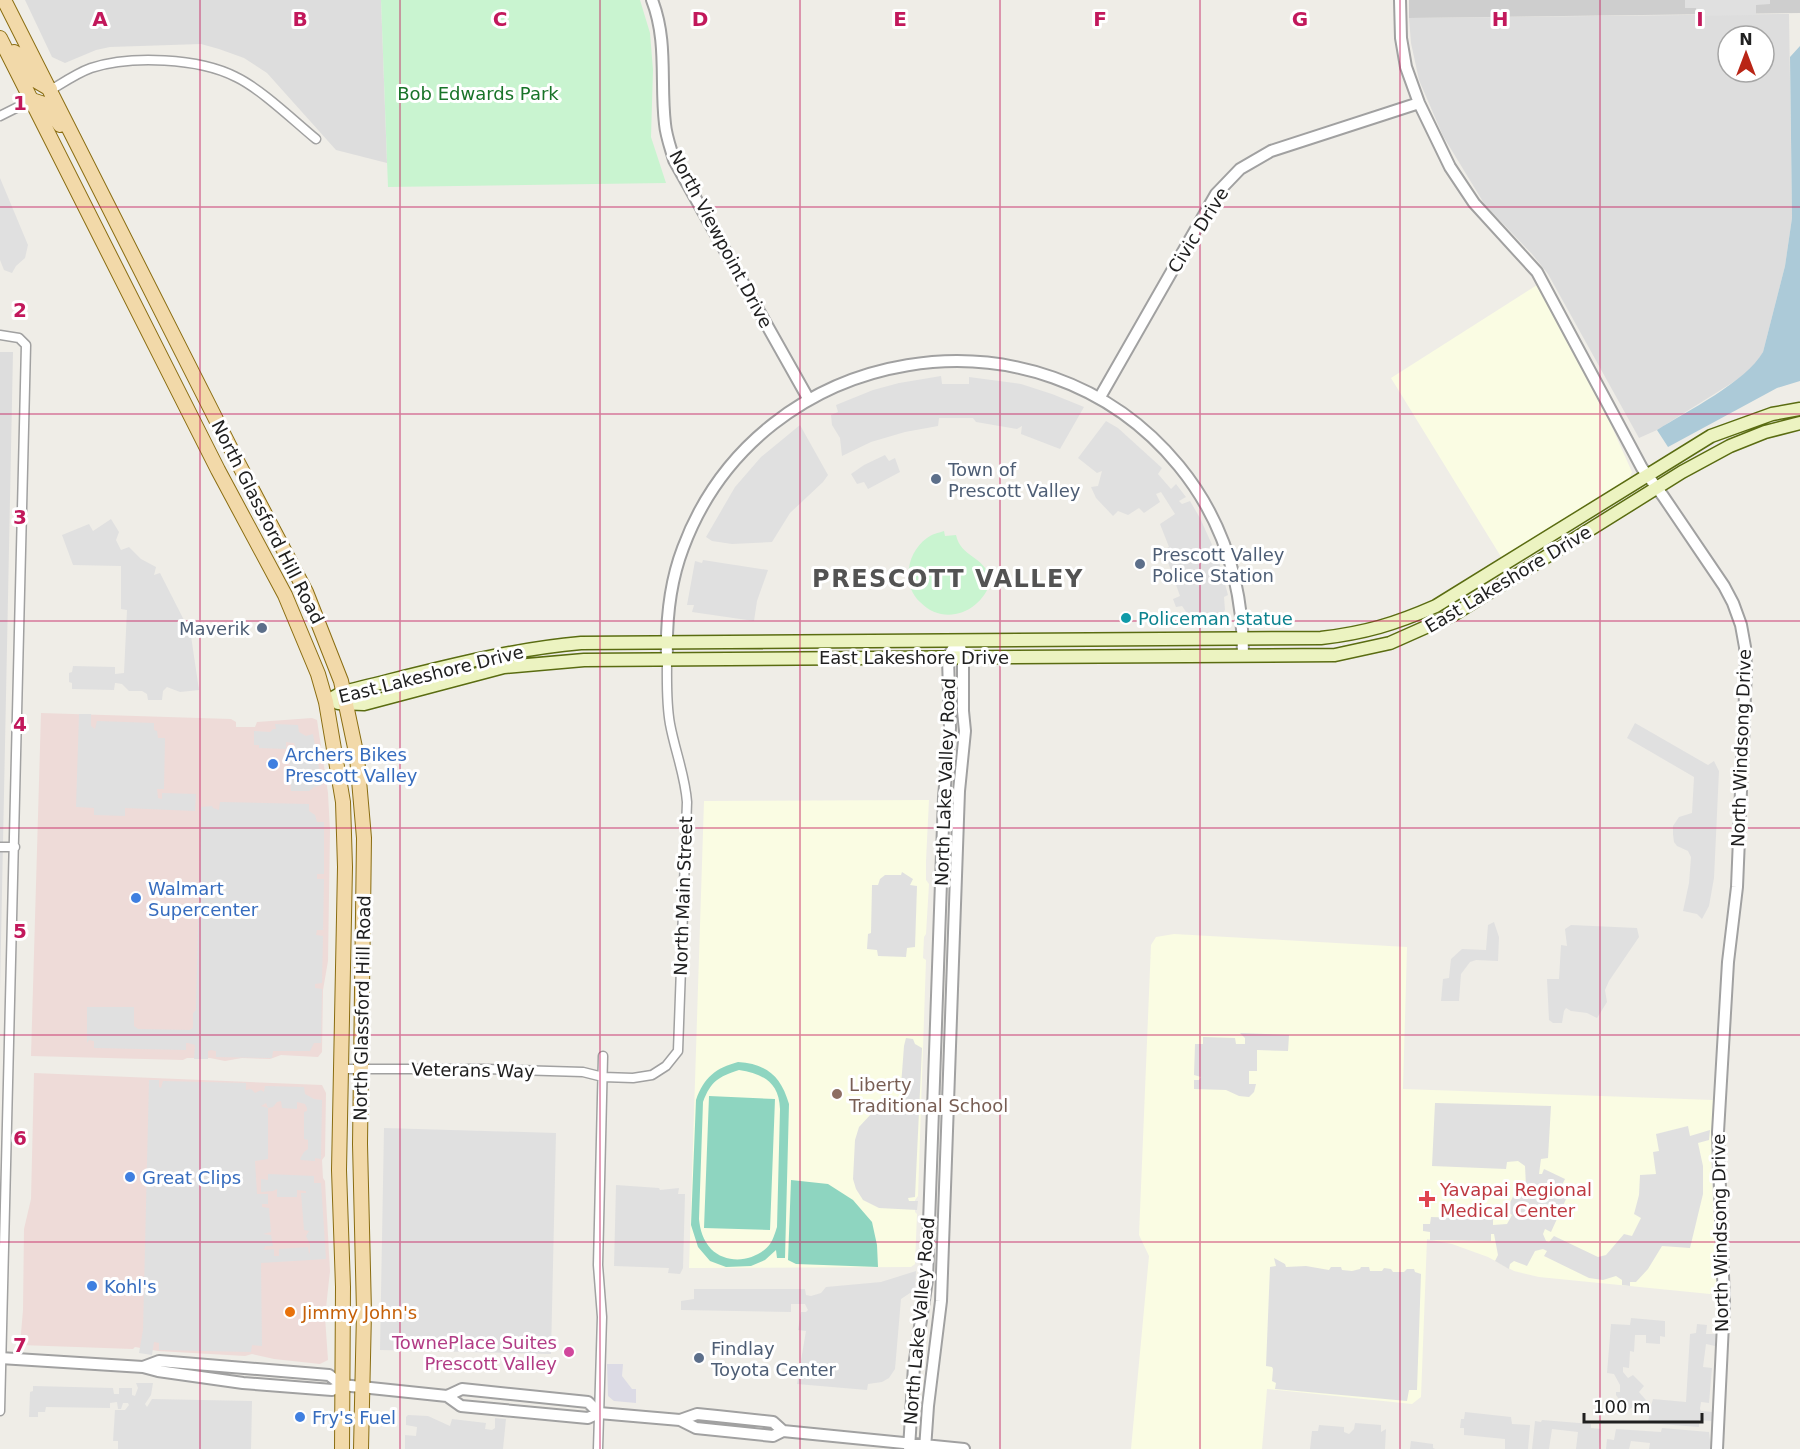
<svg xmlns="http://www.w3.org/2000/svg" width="1800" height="1449" font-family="'DejaVu Sans',sans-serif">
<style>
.residential{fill:#ddd;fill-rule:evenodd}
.commercial{fill:#eedbd8}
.education{fill:#fafce3}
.religious{fill:#cecece}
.park{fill:#c9f4d0}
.pitch{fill:#8ed5c0;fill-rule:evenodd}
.parking{fill:#e0e0e0}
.plaza{fill:#dcdbe5}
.water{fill:#accad8}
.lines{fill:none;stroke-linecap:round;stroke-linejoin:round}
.minor-casing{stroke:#a1a1a1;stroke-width:11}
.tertiary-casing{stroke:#a1a1a1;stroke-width:14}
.secondary-casing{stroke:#5a6c11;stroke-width:15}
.primary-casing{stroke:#8a6d11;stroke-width:16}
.minor{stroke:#fff;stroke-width:8}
.tertiary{stroke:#fff;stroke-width:10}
.secondary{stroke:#ecf3c1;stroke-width:12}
.primary{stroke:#f2d9a9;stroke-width:14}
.grid{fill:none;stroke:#c2185b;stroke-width:1.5;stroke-opacity:0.55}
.service-dot{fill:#5c6f8a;stroke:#fff;stroke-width:2}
.culture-dot{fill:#0f9aa8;stroke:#fff;stroke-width:2}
.shop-dot{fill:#3f7fe0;stroke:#fff;stroke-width:2}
.education-dot{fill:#8d6e63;stroke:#fff;stroke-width:2}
.health-dot{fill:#e0444e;stroke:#fff;stroke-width:2}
.food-dot{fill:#e8710a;stroke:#fff;stroke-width:2}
.hotel-dot{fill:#d1479c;stroke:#fff;stroke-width:2}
.labels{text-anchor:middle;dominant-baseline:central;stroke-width:6;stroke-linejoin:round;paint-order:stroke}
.park-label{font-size:18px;fill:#187328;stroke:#fff}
.street-label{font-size:18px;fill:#202020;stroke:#fff}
.service-label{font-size:18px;fill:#4e5e75;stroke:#fff;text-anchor:start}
.culture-label{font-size:18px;fill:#0d838f;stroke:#fff;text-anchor:start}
.shop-label{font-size:18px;fill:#366cbe;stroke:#fff;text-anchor:start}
.education-label{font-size:18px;fill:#785e54;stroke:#fff;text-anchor:start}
.health-label{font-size:18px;fill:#be3a42;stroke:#fff;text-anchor:start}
.food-label{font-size:18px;fill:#c56008;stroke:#fff;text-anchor:start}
.hotel-label{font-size:18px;fill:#b23c85;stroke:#fff;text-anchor:end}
.district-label{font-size:24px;font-weight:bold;letter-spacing:1.5px;fill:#535353;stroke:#fff}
.grid-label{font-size:20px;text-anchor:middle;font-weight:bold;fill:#c2185b;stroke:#fff;stroke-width:6;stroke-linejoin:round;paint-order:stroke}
</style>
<rect width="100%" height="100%" fill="#efede7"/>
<path class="residential" d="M25,0h356l6,163 -51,-13 -69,-77 -23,-15 -25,-9 -18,-5 -91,3 -14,3 -31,13 -13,-6z
M1789,14l3,204 -7,48 -22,86 -6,10 -14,14 -86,54 -18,8 -91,-164 -16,-20 -47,-49 -42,-69 -24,-56 -8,-37 -2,-25zM1728,36h36v36h-36z
M0,352h13l-13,638z"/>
<path class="commercial" d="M41,713l190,6 5,3v5h19l2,-5 55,-4 5,2 11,73 2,38 -2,130 -5,29 -1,62 -4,5 -37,-2 -11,4 -28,-1 -17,3 -15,-3h-23l-4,2 -152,-4z
M34,1073l288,12 4,8 -1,63 -3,4 1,18 2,3 5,90 -5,46 3,43 -8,4 -46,-5 -22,-5 -7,2 -87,-5 -23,-4 -2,2 -113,-4 3,-35 1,-81 7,-30z"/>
<path class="education" d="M1537,285l57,102 38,85 -4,9 -125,79 -112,-182z
M929,800l-3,61v19l3,4 -3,50 -2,3 -1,21 3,2 -8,236 -3,4v12l2,2 -2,50 -4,3 -222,1 15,-467z
M1174,934l233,13 -4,142 310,11 -2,62 6,124 -7,8 -171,-17 -25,-6 -26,-14 -36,-13 -25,-5 -6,158 -9,7 -145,-15 -5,60h-131l18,-193 -10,-21 12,-290 5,-8z"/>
<path class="religious" d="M1409,0h391v13l-391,5z"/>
<path class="park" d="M381,0h259l10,33 3,37 -2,67 15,46 -278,4z
M944,531l1,5 11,-1c5,23 28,20 35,45 -8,31 -46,48 -71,22 -19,-18 -13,-50 7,-64 5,-4 11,-5 17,-7z"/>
<path class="pitch" d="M738,1062c29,2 43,14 51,42l-4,154h-8l-1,-8 -11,10 -14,6 -25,1 -16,-6 -12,-14 -7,-22 5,-125c8,-23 20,-32 42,-38zM739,1070c24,4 40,12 41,39l-3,118c-2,6 -4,13 -7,17 -14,18 -43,21 -59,5 -8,-9 -11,-19 -12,-30l4,-117c8,-21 15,-25 36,-32z
M709,1096l66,3 -5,131 -66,-2z
M791,1180l37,4 25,16 19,22 5,23 1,22 -82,-3 -8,-4z"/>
<path class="parking" d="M1685,0h85v4l-14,1v10l-59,1 -1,-8h-11z
M0,178l28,67 -3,13 -9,8 -4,7 -8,-3 -4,-10z
M941,376l1,8h27v-7l52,7 31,10 32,13 -24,42 -39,-15 1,-8 -5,3 -41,-7 -3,-4h-34l-1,8 -33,6 -34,10 -29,14 -2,-18 -8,-13 -1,-10 7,-3 -2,-7 37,-15 26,-7z
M1106,421l12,7 44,40 -4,6 13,15 5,-5 10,13 -7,4 3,3 8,-3 10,17 18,40 10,37 -4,2 1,13 -5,7 -7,4 -7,2 -15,-4 -9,-13 -6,1 -3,-8 7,-3 -12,-34 -4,1 -5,-11 10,-5 -9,-23 15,-10 -14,-22 -5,2 4,8 -16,11 -5,-5 -11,7 -10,-4 -5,5 -17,-18 -5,-11 7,-1 4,-15 -5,2 -19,-15z
M800,425l28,50 -5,7 -33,31 -18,29 -40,2 -20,-3 -6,-4 29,-50 26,-30z
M885,455l4,6 6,-3 5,14 -32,17 -4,-7 -7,2 -6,-10 13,-9z
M111,519l8,13 -3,8 5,10 8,-3 12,12 15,8 -2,8 6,-2 28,55 -6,3 2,5h7l8,54 -19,2 -13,-5 -4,4 -1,9h-14l-1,-6 -5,-3h-13l-7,-7 -6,-1h-1l-1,7 -42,-1v-6l-3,-1v-9l3,-1 1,-6 42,1v7l9,-1 3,-63 -6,-1v-43l-48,-1 -11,-30 27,-11 4,7z
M703,560l65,10 -11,31 -3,20 -62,-9 2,-7h-7l8,-44 7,2z
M79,714h12v12l4,3 2,-8 57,2v7l3,1 1,7h7l-1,51h-7l1,9 4,1v-6l34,1 -1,17 -70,-3v8l-31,-1v-7l-18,-1z
M1635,723l73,42 6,-4 5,10 -5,107 -5,28 -7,13 -5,-5 -14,-3 6,-28 2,-26 -3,-6 -11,-5 -3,-4 -1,-8v-8l6,-9 13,-4 2,-36 -67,-39z
M275,724l23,1 1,7 7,4 7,-2 9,51 -8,2 -5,4h-18l-2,-43h7l-2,-5 -8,-1v7l-27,-1v-3h-5v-14l16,1 3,-3h3z
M220,802l89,2v7l6,4 2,7h7v52h-7v5h7l-1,51h-6l-1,5 7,1 -1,47 -7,1v4l7,1 -1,54h-7l-4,8h-37l-1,7 -56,-1v-6l-5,-1 -3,1v8h-14l1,-14 -7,-2h-2v7l-92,-2v-7l-5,-1 -2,3v-36h47v19l4,3 52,1 3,-2v-15l3,-3 5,-203 11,-1 1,2 6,2z
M902,872l11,7 -3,6 7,1 -2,61 -8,1 -1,9 -28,-1 -1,-6 -10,-1 1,-15 3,-1 1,-48h6l2,-6 5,-4h16z
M1494,922l5,15 -1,24 -22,-1 -6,2 -9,12 -2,27h-18l2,-22 6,-1 2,-19 11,-10 24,1 2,-25z
M1571,925l66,3 2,9 -30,44 -4,9 2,12 -10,16 -10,-5 -16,-2 -5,-3 -2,3 -2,12h-9l-4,-3 -2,-41h12l2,-34 6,1 -2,-17z
M1240,1033l49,2 -1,16 -31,-1v21h-8v13h7l-2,8 -5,5 -10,-1 -13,-6 -32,-1v-9h5l2,-3 -7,-2 1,-31h8v-7l32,1 1,6h9v-6z
M906,1038l7,1 2,5 7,4 -7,149 -7,1 1,3h9l-1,9 -38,-2 -16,-8 -7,-11 -3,-10 2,-39 4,-13 12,-13 25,-11 4,-4 4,-53z
M149,1080h10v7l2,1 2,-7 83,2v7l5,-1 4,4 6,-3 3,2 1,-6 39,1 1,7 9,5 8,1 -1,59 -6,-1v3l-14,-1 -1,-1 4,-7 4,-3v-9l-4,-1v-27l3,-1v-3l-2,-4 -8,-2v7l-15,-1 -1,-7 -4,1 -4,5 -5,1 -2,-5 -5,3 7,2v51l-13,2 2,33h11v10h-6v3l7,1 2,24 -8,2 8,1 2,11h-8l-1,4 10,-1v7h5v-7l29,-2 1,7 1,-2v-8l-4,-8 3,-5 -5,-1 -3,-37h5v-2l-9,-1v7h-20v-8l-4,2 -12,1v-13l7,1v-6l46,2v7h7l5,76 -65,4 1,83 -10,-1 -1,7 -92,-2v-7l-5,-1 -2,13 -13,-2 4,-23z
M1435,1103l116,3 -3,52 -7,1 -2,15h3l2,-5 21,10 -7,14 9,4 -16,35 -6,-3 -2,5 3,7 3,1 5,-6 44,21 8,-2 18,-21 8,2 9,-18 -7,-4 5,-19 1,-20 16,-1 -3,-22 6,-1 -3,-17 32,-8 2,10 20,-6 -1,10 -11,3 5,23v28l-13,54 -28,-2 -14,23 -12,13h-6v4l-8,-1v-5l-6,-4 -13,4 -14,-2 -45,-22 3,-5 -4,-2 -8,2 -8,15 -13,-5 -4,3 -1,5 -14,-8 3,-6 -4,-21h-3v7l-61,-1v-8l-7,-1v-7h7l1,-7 62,2v6l14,-1 5,-9 -6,-4 13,-27 7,2 -1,-20 -7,-5 -11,1 -1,7 -74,-3z
M384,1128l172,5 -5,221 -171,-4z
M616,1185l43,3 1,2 19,-2 -1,6h7l-2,74 -3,6 -12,-1 1,-5 -55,-2z
M1274,1258l11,6 1,3 20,-1 23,4 2,-3h10l1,3 10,1 8,-2 1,-2h8l1,4h12l2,-3 7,1 2,3h11l3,-3h7l1,3 6,2 -4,116h-8l-2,11 -132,-12 1,-6 -4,-2 1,-12 -1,-2 -6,-1 4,-99 6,-1z
M916,1271l-1,23 -5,-1 -9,6 -6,70 -6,9 -7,4 -14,2 -1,6 -70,-6 9,-53 -8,-1 3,-18h5l2,-2 -3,-6h-14v8l-110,-2v-9l13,-2v-10h111l1,6 5,1 10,-3 5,-6 55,-5z
M1631,1318l34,3v16l-5,-1v8l-14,-1v-8h-11l-1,17 -4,-1 -1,17 -6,-1v5l5,6 5,-3 11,11 -5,6 12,14 2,-7 33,3 4,-68 6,-1 1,-9 10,1 -1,9h10l-1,12 -9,-2 -3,23 9,1 -3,35 -8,-1 -1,7 1,2 12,1 -1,9 -13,-1v7l-51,-4 1,-7 -6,-1 -3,-7 -7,-1 -6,4 -11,-16v-3h4v-7l-6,-11 -7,-1 4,-49 19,1z
M136,1383h17l-2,12 -6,9 2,3 5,-8 100,2 -1,48h-133v-8h-5l2,-31h10l4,-5 -1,-2h-5l-2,6h-3l-1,-7 -7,1v5l-64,-1 -1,5h-7v5h-9l1,-25 3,-1v-5l80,2 1,6h5v-6h13v7l3,1 3,-8z
M1465,1412l46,5 1,7 18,1 -2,24h-23v-10l-41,-4v-7h-4l1,-9h3z
M408,1415l20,1 22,10 2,-7 34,4 -1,6 7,1 3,-2v-10l11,1 -3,30h-98v-14l11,1 1,-9 -11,-2v-8z
M1542,1420l49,4v4l10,1 -2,20h-23l2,-17 -26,-3 -3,20h-17l3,-28 6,1z
M1355,1423l26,2v7l5,-3 -1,20h-75l2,-18h6l1,-6 25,2v5l5,2 5,-5z
M1662,1428l47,4 2,17h-62l1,-6 -19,-2 -2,8h-23l1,-10 7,1 2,-11 45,3z
M1411,1441l22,3v4l2,1h-25z"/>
<path class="plaza" d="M607,1364h16l-1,12 10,13h4v14l-22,-2 -6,-5z"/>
<path class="water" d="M1800,46v335l-23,7 -109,59 -11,-17c30,-19 89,-48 106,-78l22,-86 7,-48 -2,-161z"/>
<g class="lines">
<g class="minor-casing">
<path id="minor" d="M51,90c13,-8 26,-17 40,-22 40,-13 108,-10 145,9 25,12 57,43 80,62
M0,116l32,-16
M0,335l19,3 7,7 -26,1066
M0,847h15
M341,1069h144l98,3 20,5 30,1 19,-3 14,-9 12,-15 9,-249c-2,-27 -12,-51 -17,-78 -4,-22 -3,-44 -3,-66
M598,1449l4,-132 -4,-52 5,-209"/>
</g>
<g class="tertiary-casing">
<path id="tertiary" d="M652,0c16,41 8,82 13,124 1,12 6,25 9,36l135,240
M1400,0l1,38 5,29 13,36 31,64 24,36 63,69 105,196 21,28 61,90 9,17 8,22 4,22 1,23 -9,217 -9,75 -10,170 6,171 -7,146
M1100,397l116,-203 24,-25 31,-18 148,-48
M667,658c-1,-36 3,-76 16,-110 77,-207 356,-253 496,-82 45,55 64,119 64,189
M0,1358l143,9 15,4 85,12 89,7 10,-5 105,11
M143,1367l16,-6 170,14 13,10
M599,1413l-11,-11 -126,-13 -15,7 14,10 127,12 11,-5 81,7 16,8 77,8 10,-5 181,18
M680,1420l17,-6 20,2 56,6 10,9
M909,1449l5,-83 13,-86 17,-483 6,-69 -2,-71 10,-17
M925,1449l3,-43 13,-105 18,-510 6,-60 -2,-20v-54l-5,-17"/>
</g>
<g class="secondary-casing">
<path id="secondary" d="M326,702l17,-10c79,-19 158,-42 238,-49l740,-5c44,-5 74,-14 115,-32l275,-170 61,-22 28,-5
M338,703l26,1 140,-37 80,-7 751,-5 55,-12 63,-28 229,-143 48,-26 35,-14 35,-9"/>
</g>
<g class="primary-casing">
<path id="primary" d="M4,0l232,459 70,133 35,89 16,76 7,81 -4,306 4,168 -3,137
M0,38l218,432 67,125 33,79 8,28 17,100 2,65 -6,303 4,117 -1,162
M14,52l5,3 14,24 17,10
M32,100l15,5 13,20"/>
</g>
<use href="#minor" class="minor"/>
<use href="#tertiary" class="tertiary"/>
<use href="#secondary" class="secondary"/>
<use href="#primary" class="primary"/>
</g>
<path class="grid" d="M200,0v1449M400,0v1449M600,0v1449M800,0v1449M1000,0v1449M1200,0v1449M1400,0v1449M1600,0v1449M0,207h1800M0,414h1800M0,621h1800M0,828h1800M0,1035h1800M0,1242h1800"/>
<g class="service-dot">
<circle cx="936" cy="479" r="6"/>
<circle cx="1140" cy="564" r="6"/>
<circle cx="262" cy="628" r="6"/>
<circle cx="699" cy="1358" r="6"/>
</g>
<circle class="culture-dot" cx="1126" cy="618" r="6"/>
<g class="shop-dot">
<circle cx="273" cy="764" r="6"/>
<circle cx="136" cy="898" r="6"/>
<circle cx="130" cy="1177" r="6"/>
<circle cx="92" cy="1286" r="6"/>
<circle cx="300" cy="1417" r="6"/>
</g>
<circle class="education-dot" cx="837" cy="1094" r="6"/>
<path class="health-dot" d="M1424 1190h6v6h6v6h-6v6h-6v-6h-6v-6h6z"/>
<circle class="food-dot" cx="290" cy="1312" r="6"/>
<circle class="hotel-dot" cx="569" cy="1352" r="6"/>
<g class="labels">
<g class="park-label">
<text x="478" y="93">Bob Edwards Park</text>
</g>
<g class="street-label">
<text transform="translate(1198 230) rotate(-58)">Civic Drive</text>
<text transform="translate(721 239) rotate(62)">North Viewpoint Drive</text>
<text transform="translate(268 522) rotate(63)">North Glassford Hill Road</text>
<text transform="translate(1508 579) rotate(-31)">East Lakeshore Drive</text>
<text x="914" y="657">East Lakeshore Drive</text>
<text transform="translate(431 674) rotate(-14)">East Lakeshore Drive</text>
<text transform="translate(1741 748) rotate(-88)">North Windsong Drive</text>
<text transform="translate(945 782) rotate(-88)">North Lake Valley Road</text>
<text transform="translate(683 896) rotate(-88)">North Main Street</text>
<text transform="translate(362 1008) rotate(-89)">North Glassford Hill Road</text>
<text transform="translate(473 1070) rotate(1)">Veterans Way</text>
<text transform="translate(1720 1233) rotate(-91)">North Windsong Drive</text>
<text transform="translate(919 1321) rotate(-85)">North Lake Valley Road</text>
</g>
<g class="service-label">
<text x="948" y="469">Town of<tspan x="948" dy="21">Prescott Valley</tspan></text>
<text x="1152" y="554">Prescott Valley<tspan x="1152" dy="21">Police Station</tspan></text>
<text x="250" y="628" text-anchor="end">Maverik</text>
<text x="711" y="1348">Findlay<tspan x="711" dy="21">Toyota Center</tspan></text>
</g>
<g class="culture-label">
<text x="1138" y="618">Policeman statue</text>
</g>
<g class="shop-label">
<text x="285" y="754">Archers Bikes<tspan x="285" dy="21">Prescott Valley</tspan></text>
<text x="148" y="888">Walmart<tspan x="148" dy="21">Supercenter</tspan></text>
<text x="142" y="1177">Great Clips</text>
<text x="104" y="1286">Kohl's</text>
<text x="312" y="1417">Fry's Fuel</text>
</g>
<g class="education-label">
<text x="849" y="1084">Liberty<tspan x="849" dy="21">Traditional School</tspan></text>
</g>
<g class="health-label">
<text x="1440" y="1189">Yavapai Regional<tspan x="1440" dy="21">Medical Center</tspan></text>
</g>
<g class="food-label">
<text x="302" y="1312">Jimmy John's</text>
</g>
<g class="hotel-label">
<text x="557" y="1342">TownePlace Suites<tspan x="557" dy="21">Prescott Valley</tspan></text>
</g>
<g class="district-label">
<text x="948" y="579">PRESCOTT VALLEY</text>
</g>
</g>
<g class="grid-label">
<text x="100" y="26">A</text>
<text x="300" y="26">B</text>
<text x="500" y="26">C</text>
<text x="700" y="26">D</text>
<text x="900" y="26">E</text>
<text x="1100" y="26">F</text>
<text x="1300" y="26">G</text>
<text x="1500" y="26">H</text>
<text x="1700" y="26">I</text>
<text x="20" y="110">1</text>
<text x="20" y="317">2</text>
<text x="20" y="524">3</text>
<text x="20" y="731">4</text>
<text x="20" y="938">5</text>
<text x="20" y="1145">6</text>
<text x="20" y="1352">7</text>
</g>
<g transform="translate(1746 54)"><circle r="28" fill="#ffffff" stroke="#a6a6a6" stroke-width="1.5"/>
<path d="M0-4.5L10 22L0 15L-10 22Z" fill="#b92516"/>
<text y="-9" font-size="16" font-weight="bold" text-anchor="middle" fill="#202020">N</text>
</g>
<path d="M1584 1413v9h118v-9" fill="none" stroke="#202020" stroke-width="3"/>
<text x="1593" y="1413" font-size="18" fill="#202020" stroke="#ffffff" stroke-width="4.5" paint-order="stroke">100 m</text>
</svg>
